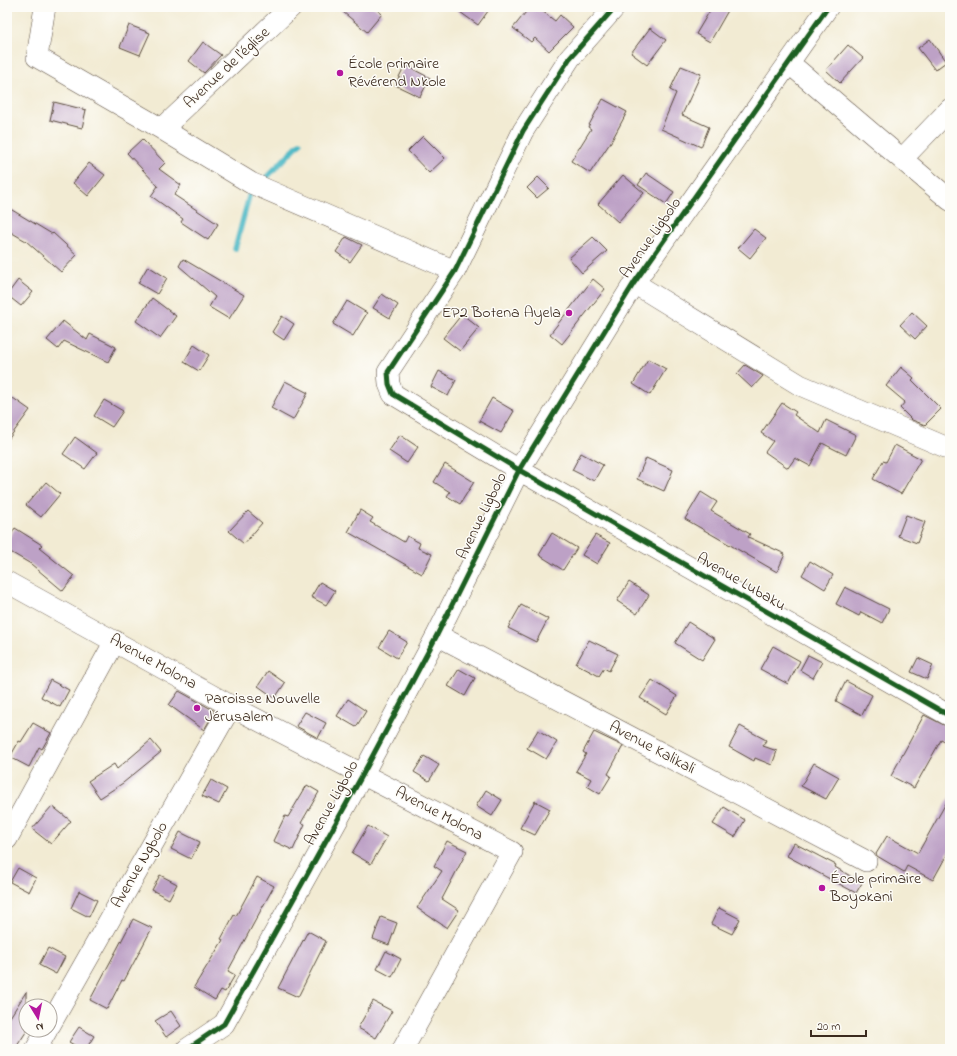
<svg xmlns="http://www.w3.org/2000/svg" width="957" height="1056" font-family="'Indie Flower',sans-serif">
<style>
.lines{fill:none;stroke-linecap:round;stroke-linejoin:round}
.stream{stroke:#49b7c4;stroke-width:5.5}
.building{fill:#bda1c6}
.minor-casing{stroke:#564739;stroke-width:22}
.minor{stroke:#fff;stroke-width:21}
.cycleway-casing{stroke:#fdfcf7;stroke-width:8}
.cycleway{stroke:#1b5e20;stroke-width:5}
.poi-dot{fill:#b5179e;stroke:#fdfcf7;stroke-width:1.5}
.labels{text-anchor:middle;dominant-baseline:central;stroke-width:3;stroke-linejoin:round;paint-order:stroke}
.poi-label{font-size:16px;fill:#3b2a1e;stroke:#fdfcf7;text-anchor:start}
.street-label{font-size:16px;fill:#3b2a1e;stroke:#fdfcf7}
</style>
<rect width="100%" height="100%" fill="#fdfcf7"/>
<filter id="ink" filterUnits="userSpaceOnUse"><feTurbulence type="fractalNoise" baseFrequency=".025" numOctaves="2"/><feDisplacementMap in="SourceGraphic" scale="8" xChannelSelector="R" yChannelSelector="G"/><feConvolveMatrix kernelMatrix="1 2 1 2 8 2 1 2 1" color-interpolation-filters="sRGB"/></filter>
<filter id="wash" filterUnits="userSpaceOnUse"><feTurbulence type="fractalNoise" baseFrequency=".012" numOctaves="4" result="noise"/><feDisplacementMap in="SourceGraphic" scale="16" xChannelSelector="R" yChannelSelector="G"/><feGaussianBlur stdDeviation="0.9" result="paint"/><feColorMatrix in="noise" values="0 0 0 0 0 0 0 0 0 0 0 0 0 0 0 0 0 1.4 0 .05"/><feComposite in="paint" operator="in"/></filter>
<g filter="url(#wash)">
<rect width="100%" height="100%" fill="#f2ebd3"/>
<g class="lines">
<path class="stream" d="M261,183l39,-40
M235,249l15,-56 5,-4"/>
</g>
<g id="blocks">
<path class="building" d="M337,7h37l8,7 -15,18z
M453,7h38l-13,18z
M530,7h7l18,14 5,-6 13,12 -24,24 -14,-13 -4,4 -18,-14z
M712,7h18l-20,35 -14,-8z
M129,25l21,8 -10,22 -20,-8z
M650,28l16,12 -19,25 -16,-12z
M930,39l16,23 -11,8 -17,-22z
M203,42l18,13 -17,18 -15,-12z
M848,45l15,13 -23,25 -14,-13z
M405,65l25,13 -10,19 -25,-12z
M681,66l20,8 -19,41 27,12 -8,20 -40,-18 15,-36 -6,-3z
M603,99l24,13 -15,28 -22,33 -19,-12 20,-32 -3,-2z
M54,102l32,8 -4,18 -32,-8z
M423,136l22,22 -16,15 -21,-22z
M142,139l23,24 -6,6 22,16 -7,10 44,29 -10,16 -27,-18 2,-3 -32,-23 7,-10 -31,-33z
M89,163l16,12 -17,21 -15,-13z
M646,173l28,19 -8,12 -28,-19z
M623,175l21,18 -26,29 -20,-18z
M538,177l11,11 -12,10 -10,-10z
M7,207l45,27 1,-1 24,22 -16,17 -35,-31 -19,-11z
M754,229l12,9 -16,20 -12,-10z
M346,237l16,8 -12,17 -14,-10z
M593,237l14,14 -25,22 -13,-15z
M183,259l61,36 -15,24 -20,-12 6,-10 -36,-31z
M148,266l19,12 -10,16 -19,-11z
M593,279l12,10 -43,55 -12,-10z
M18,280l15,12 -12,14 -14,-11z
M382,294l16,11 -8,13 -17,-10z
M152,298l24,18 -16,22 -24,-17z
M347,301l20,12 -14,23 -20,-12z
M912,312l15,14 -12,13 -15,-14z
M462,314l17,14 -19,23 -17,-13z
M282,316l12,8 -10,16 -12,-8z
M63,321l24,19 3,-6 26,13 -8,15 -44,-21 -6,8 -11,-9z
M194,345l15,10 -10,16 -15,-9z
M648,359l18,10 -16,26 -17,-11z
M745,365l18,11 -11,12 -15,-14z
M901,367l13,11 -2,2 29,29 -16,16 -13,-5 -12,-12 5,-6 -19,-16z
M439,371l17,9 -8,16 -17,-9z
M285,381l23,12 -15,27 -22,-12z
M13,398l17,12 -23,31v-35z
M492,398l22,13 -13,22 -22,-12z
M104,400l19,11 -11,16 -18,-11z
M782,403l14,9 -2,3 26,18 6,-13 30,15 -10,20 -24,-12 -12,23 -15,-8 -7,10 -23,-16 8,-11 -12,-8z
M400,435l18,12 -11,16 -18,-12z
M75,437l22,16 -12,16 -22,-15z
M895,445l26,14 -20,35 -28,-15 10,-18 3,1z
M581,453l22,12 -9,16 -22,-11z
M646,458l27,12 -9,21 -27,-12z
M445,464l29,18 -14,22 -13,-8 3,-4 -16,-10z
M46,482l14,12 -19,23 -15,-12z
M701,492l16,10 -6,9 39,23 -2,3 37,17 -8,18 -92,-53z
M360,510l13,8 -3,4 34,20 3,-6 13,7 -2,5 14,6 -10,20 -74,-42z
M248,511l14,12 -18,21 -15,-13z
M906,515l19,7 -8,21 -19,-7z
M15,528l27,17 -3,3 35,28 -11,15 -32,-27 -24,-14v-9z
M552,533l25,15 -14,22 -24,-15z
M595,535l15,8 -13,21 -15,-9z
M810,561l23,14 -8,14 -23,-14z
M320,582l15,9 -9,14 -15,-8z
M629,582l20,13 -12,19 -20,-13z
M845,587l44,22 -7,14 -21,-11 -2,4 -23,-12z
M521,605l27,14 -12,23 -28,-14z
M688,622l27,17 -13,21 -27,-17z
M389,631l18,11 -10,16 -18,-11z
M589,640l29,14 -9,17 -5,-3 -5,8 -23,-12z
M773,646l27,15 -12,23 -28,-15z
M808,655l14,7 -9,16 -13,-8z
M918,658l15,7 -6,14 -16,-7z
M459,669l16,9 -10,18 -17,-10z
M268,671l17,12 -10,15 -17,-12z
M50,680l19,10 -9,17 -19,-10z
M652,680l25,16 -11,18 -26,-16z
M846,681l26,14 -10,20 -26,-14z
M179,691l36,20 -11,19 -35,-25z
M348,699l18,12 -10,16 -19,-11z
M305,712l21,11 -8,15 -22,-12z
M924,715l26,13v17l-9,-5 -27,48 -23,-12z
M33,723l18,10 -9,16 -3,-2 -10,20 -19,-10 9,-16 2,1z
M740,726l26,14 -3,6 14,5 -5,14 -17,-7 -1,3 -25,-14z
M538,730l19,12 -11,17 -19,-11z
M594,732l29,14 -15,28 3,2 -11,18 -13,-8 4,-7 -15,-8 10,-17 -3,-2z
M151,740l10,12 -38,31 -23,15 -12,-17 26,-17 3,5z
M424,756l15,9 -10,16 -15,-9z
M814,763l25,14 -13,22 -25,-13z
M211,780l16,9 -8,15 -17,-8z
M307,785l12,7 -18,31 4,1 -12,26 -20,-9 12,-25 3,1z
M486,790l16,10 -10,16 -16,-10z
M950,796v53l-17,31 -26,-14 -3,6 -27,-16 -1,-2 11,-18 31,17z
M535,801l15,8 -15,26 -15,-7z
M52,806l19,15 -20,23 -19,-15z
M724,807l21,13 -10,17 -22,-13z
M368,826l19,11 -16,27 -19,-11z
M180,832l20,10 -9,17 -20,-10z
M447,841l20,10 -25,48 17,11 -12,18 -30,-20 25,-37 -8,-5z
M794,843l42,22 -1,2 27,16 -6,10 -69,-37z
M18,868l18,10 -7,14 -19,-10z
M160,875l17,9 -8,15 -17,-9z
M257,877l17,9 -46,85 7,4 -10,17 -4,-2 -6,10 -21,-13 29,-47 -2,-1 13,-24 2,1z
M79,891l18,9 -8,17 -18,-9z
M719,908l21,11 -8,15 -21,-10z
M381,917l16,6 -8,22 -16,-6z
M133,919l19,9 -28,53 -2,-1 -15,29 -17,-9z
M308,931l18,10 -28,56 -20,-9z
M48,948l17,9 -9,17 -17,-9z
M386,951l15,8 -9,18 -15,-8z
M26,992v40l-11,17h-8v-27z
M373,1001l19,10 -16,27 -18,-10z
M171,1011l10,15 -15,11 -11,-16z
M79,1027l15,9 -8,13h-5l-12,-7z"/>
</g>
</g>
<g filter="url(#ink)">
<use href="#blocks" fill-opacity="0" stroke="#564739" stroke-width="1"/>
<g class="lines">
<g class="minor-casing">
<path id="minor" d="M45,7l-8,50 125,72 89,54 204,88
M615,7l-45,51 -47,73 -68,140 -67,101 1,12 4,10 126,76 431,246
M789,63l161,137
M162,129l129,-122
M902,159l48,-50
M634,283l166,102 150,64
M7,582l224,124 281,146 -109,197
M437,635l429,226
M7,839l108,-198
M50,1025l181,-319
M36,1049l11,-19
M187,1049l37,-25 139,-250 74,-139 82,-165 115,-187 194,-276"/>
</g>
<use href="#minor" class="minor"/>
<g class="cycleway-casing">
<path id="cycleway" d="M615,7l-45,51 -47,73 -68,140 -67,101 1,12 4,10 126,76 431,246
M187,1049l37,-25 139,-250 74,-139 82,-165 115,-187 194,-276"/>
</g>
<use href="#cycleway" class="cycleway"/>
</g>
</g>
<g class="poi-dot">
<circle cx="340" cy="73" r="4"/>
<circle cx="569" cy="313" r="4"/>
<circle cx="197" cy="708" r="4"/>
<circle cx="822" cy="888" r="4"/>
</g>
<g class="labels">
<g class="poi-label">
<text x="348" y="64">École primaire<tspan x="348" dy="18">Révérend Nkole</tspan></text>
<text x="561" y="313" text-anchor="end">EP2 Botena Ayela</text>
<text x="205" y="699">Paroisse Nouvelle<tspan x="205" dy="18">Jérusalem</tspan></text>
<text x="830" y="879">École primaire<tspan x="830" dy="18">Boyokani</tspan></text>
</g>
<g class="street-label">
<text transform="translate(227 68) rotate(-43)">Avenue de l'église</text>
<text transform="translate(651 238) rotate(-55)">Avenue Ligbolo</text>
<text transform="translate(482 516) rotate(-64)">Avenue Ligbolo</text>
<text transform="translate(741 582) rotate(30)">Avenue Lubaku</text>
<text transform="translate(153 662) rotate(29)">Avenue Molona</text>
<text transform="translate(652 748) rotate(28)">Avenue Kalikali</text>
<text transform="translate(332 803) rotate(-61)">Avenue Ligbolo</text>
<text transform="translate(439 814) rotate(28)">Avenue Molona</text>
<text transform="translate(140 865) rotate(-60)">Avenue Ngbolo</text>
</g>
</g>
<rect width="957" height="1056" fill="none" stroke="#fdfcf7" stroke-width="24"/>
<g transform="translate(38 1018) rotate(170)"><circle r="19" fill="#fdfcf7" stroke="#afa8a0"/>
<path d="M0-3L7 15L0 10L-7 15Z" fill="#b5179e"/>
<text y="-6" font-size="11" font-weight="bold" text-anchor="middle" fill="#3b2a1e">N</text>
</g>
<path d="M811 1030v6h55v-6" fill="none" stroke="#3b2a1e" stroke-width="2"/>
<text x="817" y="1030" font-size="12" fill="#3b2a1e" stroke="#fdfcf7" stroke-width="3" paint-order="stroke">20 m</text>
</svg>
